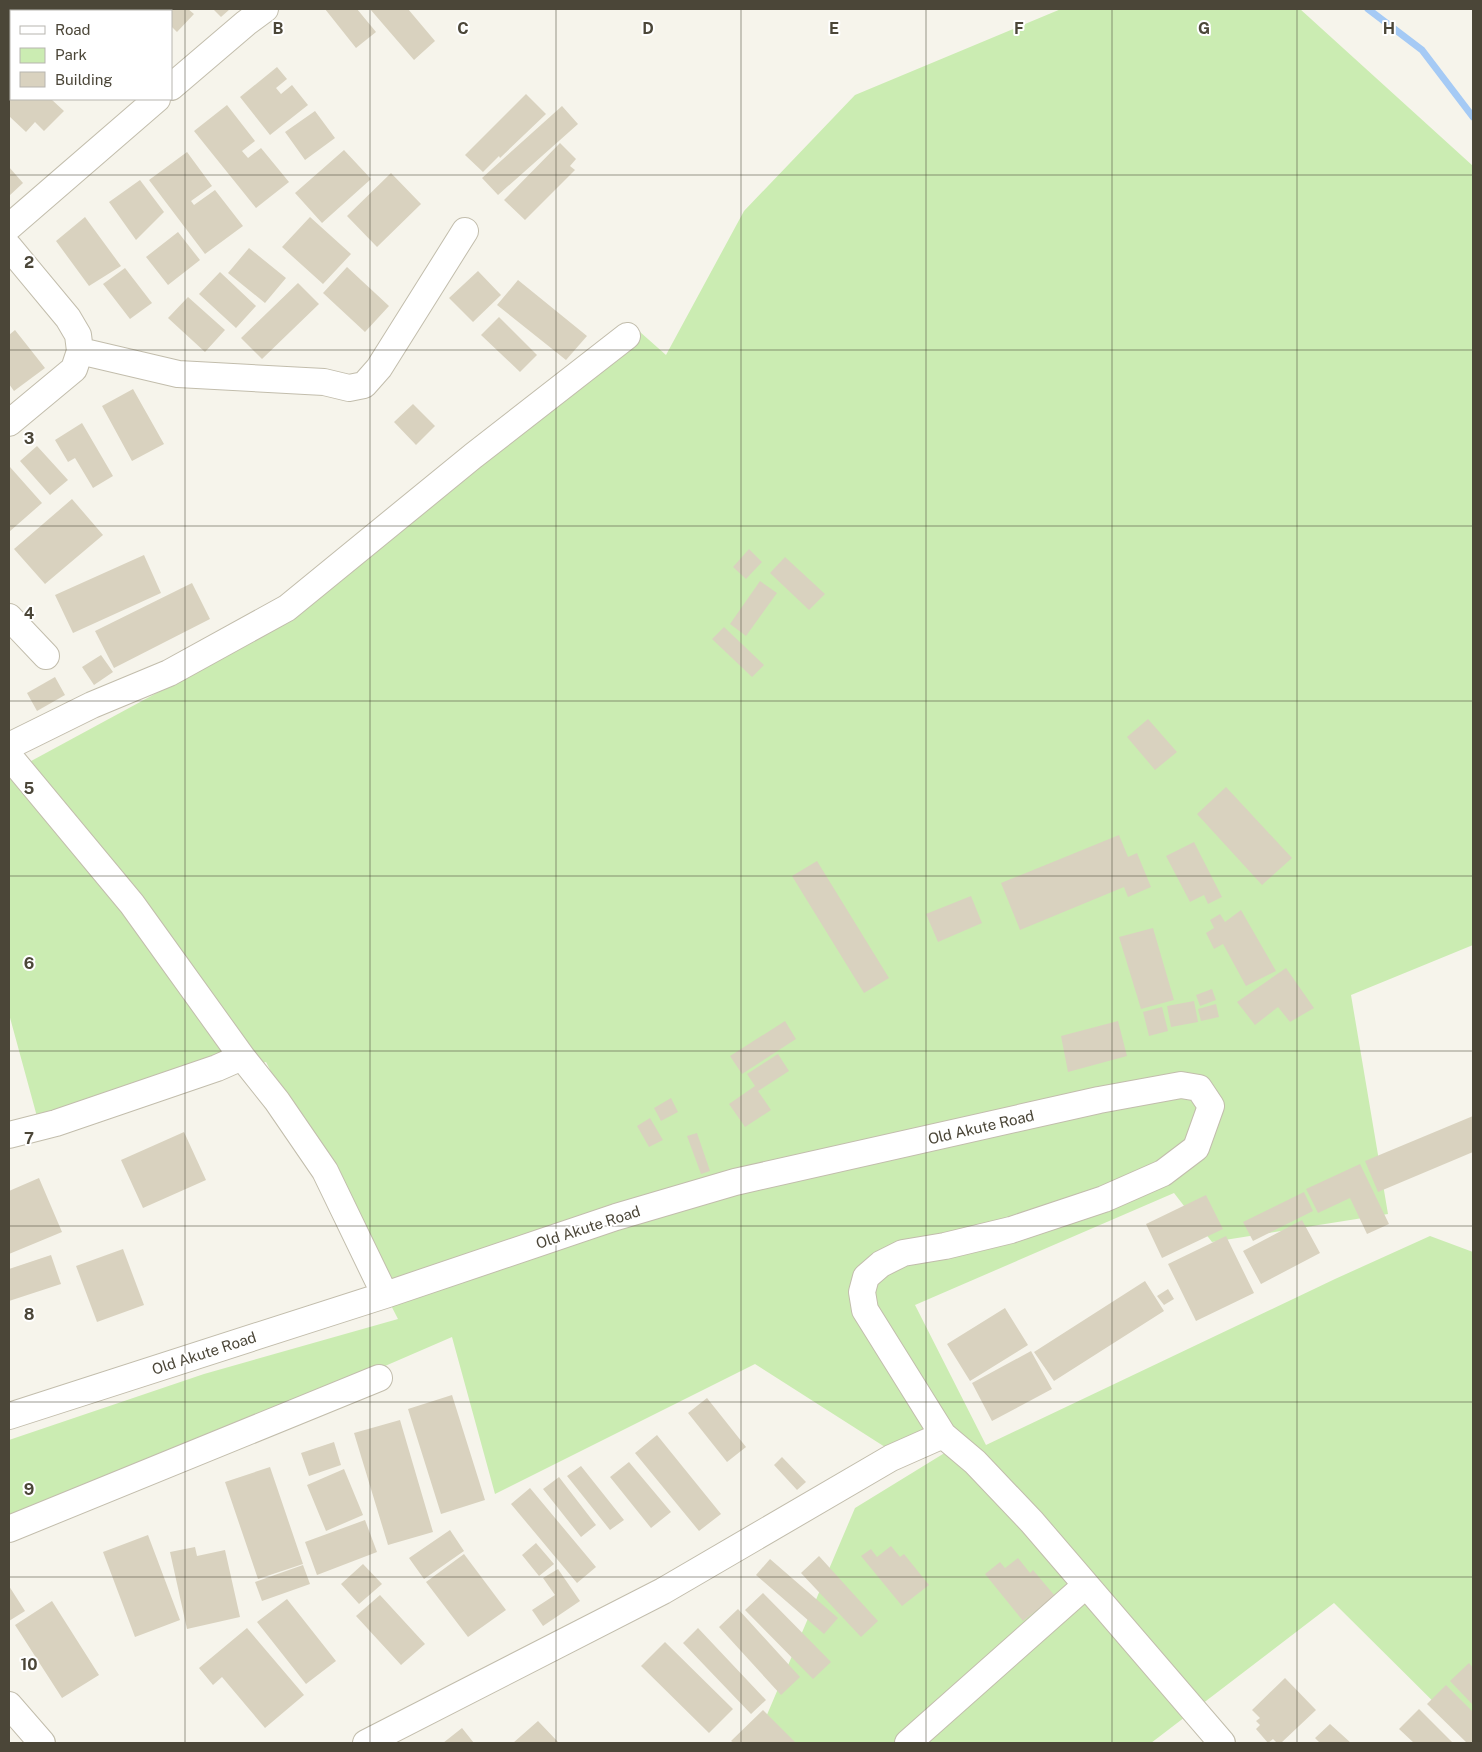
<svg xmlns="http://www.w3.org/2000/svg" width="1482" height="1752" font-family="'Public Sans',sans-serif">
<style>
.green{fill:#cbecb2}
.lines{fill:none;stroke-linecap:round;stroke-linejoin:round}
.stream{stroke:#a5caf5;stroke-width:7}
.building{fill:#d9d2bf}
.minor-casing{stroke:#c2bdac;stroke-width:28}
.minor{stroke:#fff;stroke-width:26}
.grid{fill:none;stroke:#4b4638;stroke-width:1;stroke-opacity:0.55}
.labels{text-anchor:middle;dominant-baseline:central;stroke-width:4;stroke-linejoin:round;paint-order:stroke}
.street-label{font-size:15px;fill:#4b4638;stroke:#fff}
.grid-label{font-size:16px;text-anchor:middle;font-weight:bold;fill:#4b4638;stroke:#fff;stroke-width:4;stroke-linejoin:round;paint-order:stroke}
</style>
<rect width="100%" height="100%" fill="#f6f4eb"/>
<path class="green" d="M1061,9h239l173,157v779l-122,50 37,219 -176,28 -38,-49 -259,112 71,140 349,-166 95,-43 43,16v489l-139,-138 -183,140h-396l100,-235 101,-62 -71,1 -130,-83 -260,130 -43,-157 -443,192v-89l195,-66 194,-55 -132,-257 -227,62 -30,-110v-241l240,-130 382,-319 35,31 78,-144 111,-116z"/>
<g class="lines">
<path class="stream" d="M1368,9l54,41 51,67"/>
</g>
<path class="building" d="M9,9h40l-3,2h-35v24l-2,-3z
M72,9h35l-3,2h-30z
M155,9h33l6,5 -17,18 -6,-6v-15h-16z
M213,9h17l-9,8z
M325,9h32l19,23 -20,16z
M370,9h38l27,32 -21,19z
M9,57l2,3v39h40l13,12 -20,20 -9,-9 -9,10 -17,-16z
M277,67l10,12 -11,9 5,6 11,-9 16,20 -38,30 -30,-38z
M526,94l20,20 -46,44 -1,-2 -16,16 -18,-17z
M227,105l28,36 -13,10 6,7 13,-10 28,34 -33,26 -62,-77z
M562,106l16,18 -80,71 -16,-17z
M315,111l20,27 -30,22 -20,-28z
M560,143l16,16 -6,7 5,4 -50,50 -21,-20z
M344,150l27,29 -49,44 -27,-30z
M187,152l25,34 -21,15 3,4 21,-15 28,36 -38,28 -56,-74z
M9,167l14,16 -14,13z
M391,173l30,31 -44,43 -30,-31z
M140,180l24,32 -28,28 -27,-38z
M85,217l36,49 -32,20 -33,-45z
M310,217l41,37 -28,30 -41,-37z
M178,232l22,28 -32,25 -22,-28z
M249,248l37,30 -21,25 -37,-30z
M347,267l42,39 -24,26 -42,-39z
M125,268l27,35 -22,16 -27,-35z
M478,271l23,24 -28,27 -24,-24z
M220,272l36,34 -20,22 -37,-34z
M518,280l69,56 -21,24 -69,-55z
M298,283l21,21 -57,55 -21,-21z
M188,297l37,33 -20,22 -37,-34z
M499,317l38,38 -17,17 -39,-37z
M15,330l30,38 -31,23 -5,-7v-49z
M133,389l31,55 -32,17 -30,-55z
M413,404l22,22 -19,19 -22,-23z
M82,423l31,53 -20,12 -18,-30 -7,4 -13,-22z
M37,446l31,34 -18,15 -30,-34z
M9,467h1l32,36 -33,29z
M72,499l31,36 -58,49 -31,-35z
M749,549l13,13 -16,17 -13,-12z
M144,555l17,38 -88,40 -18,-38z
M785,557l40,37 -16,16 -39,-37z
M760,581l17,12 -31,43 -16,-12z
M192,583l18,36 -96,49 -19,-37z
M724,627l40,38 -12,12 -40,-38z
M101,655l12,17 -19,13 -12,-18z
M55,677l10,18 -28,16 -10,-18z
M1148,719l29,33 -22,18 -28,-33z
M1226,787l66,71 -30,27 -65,-71z
M1119,835l9,22 9,-4 14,34 -23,10 -4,-10 -104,43 -19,-47z
M1194,842l28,55 -14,7 -4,-9 -14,7 -24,-46z
M817,861l72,117 -25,15 -72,-117z
M971,896l11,27 -44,19 -12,-28z
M1241,910l35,61 -30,15 -23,-42 -9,5 -8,-16 8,-5 -4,-8 10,-6 5,8z
M1153,928l21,72 -33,9 -22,-72z
M1286,968l28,40 -24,14 -12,-15 -23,18 -18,-23z
M1212,989l4,11 -16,6 -4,-11z
M1194,1001l4,21 -27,5 -4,-21z
M1216,1004l3,13 -18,4 -3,-12z
M1162,1007l6,24 -19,5 -6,-24z
M785,1021l11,18 -54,35 -12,-18z
M1118,1021l9,35 -59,16 -7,-36z
M778,1054l11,17 -31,20 13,19 -26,17 -16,-23 26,-18 -8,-12z
M671,1098l7,14 -17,9 -7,-13z
M1473,1116v36l-95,40 -13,-31z
M650,1118l13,22 -14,7 -12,-21z
M184,1132l22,48 -63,28 -22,-48z
M697,1133l13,38 -9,3 -14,-38z
M1360,1164l29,60 -22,10 -17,-36 -32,15 -12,-24z
M39,1178l23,54 -53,22v-63z
M1304,1192l9,19 -60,30 -10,-19z
M1206,1195l17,34 -61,29 -16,-34z
M1302,1220l18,33 -59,31 -18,-33z
M1226,1236l28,57 -58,28 -28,-57z
M123,1249l21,56 -47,17 -21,-56z
M51,1255l10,29 -52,17v-32z
M1145,1281l19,30 -110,70 -20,-29z
M1168,1289l6,10 -10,6 -7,-9z
M1005,1308l23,37 -58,36 -23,-37z
M1031,1351l21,38 -60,32 -20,-38z
M452,1395l33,105 -44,14 -33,-105z
M707,1398l39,49 -19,15 -39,-49z
M400,1420l33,112 -45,13 -34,-112z
M657,1435l64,79 -22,17 -64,-78z
M334,1442l7,23 -32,11 -8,-23z
M782,1457l24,25 -9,8 -23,-25z
M629,1462l42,50 -20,16 -41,-51z
M581,1466l43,54 -14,10 -43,-54z
M270,1467l33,97 -45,15 -33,-97z
M344,1469l19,46 -37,16 -19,-46z
M559,1477l37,48 -15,12 -38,-48z
M530,1488l66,79 -19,16 -66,-79z
M365,1520l12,32 -60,23 -12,-33z
M450,1530l14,21 -40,28 -15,-21z
M148,1535l32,85 -45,17 -32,-85z
M536,1543l18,21 -15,12 -17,-21z
M891,1546l9,11 4,-3 25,31 -27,21 -41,-50 10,-7 6,8z
M195,1547l2,9 28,-6 15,67 -53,12 -17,-77z
M464,1554l42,56 -38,27 -42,-55z
M819,1556l59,65 -17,16 -60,-64z
M1018,1558l12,15 3,-3 22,26 -32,25 -38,-47 15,-12 5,6z
M770,1559l68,59 -14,16 -68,-59z
M363,1564l19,20 -23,20 -18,-20z
M303,1565l7,19 -48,17 -7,-19z
M558,1569l22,32 -37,25 -11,-16 23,-15 -12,-17z
M9,1586l16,25 -16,10z
M763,1593l68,69 -18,17 -68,-69z
M380,1595l45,49 -24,21 -45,-49z
M287,1599l49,62 -30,23 -49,-62z
M52,1601l47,74 -37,23 -47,-73z
M738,1609l62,68 -19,18 -62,-68z
M247,1628l57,67 -39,33 -43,-51 -9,8 -14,-17z
M698,1628l68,72 -15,14 -68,-71z
M665,1642l68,67 -24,24 -68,-67z
M1469,1663l4,5v37l-23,-24z
M1285,1678l31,32 -35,33h-4l-4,-4 -5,4 -12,-14 4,-4 -4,-4 4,-3 -8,-8z
M1446,1685l27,27v31h-6l-40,-39z
M1419,1709l34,34h-39l-15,-14z
M763,1710l33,33h-62l-3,-2z
M538,1721l21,22h-46z
M1330,1724l21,19h-31l-5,-5z
M462,1728l12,15h-31z"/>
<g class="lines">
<g class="minor-casing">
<path id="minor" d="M171,87l75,-64 19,-14
M9,227l148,-128
M9,247l59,71 10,17 2,16 -6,18 -65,54
M80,351l98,23 146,8 25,6 15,-3 15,-17 86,-137
M9,617l37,39
M9,746l83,-41 77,-32 118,-65 186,-152 154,-120
M9,756l123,148 110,153
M9,1135l47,-12 161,-55 25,-11 35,44 48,70 60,124
M9,1416l376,-121 231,-78 119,-35 364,-82 82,-15 18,3 12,18 -15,42 -33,25 -59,26 -93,31 -66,16 -42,7 -22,11 -15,13 -4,15 3,18 78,125 32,27 57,60 190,221
M9,1529l370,-151
M9,1705l33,38
M366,1743l297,-152 228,-133 52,-23
M908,1743l178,-158"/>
</g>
<use href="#minor" class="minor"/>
</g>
<path class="grid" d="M185,9v1734M370,9v1734M556,9v1734M741,9v1734M926,9v1734M1112,9v1734M1297,9v1734M9,175h1464M9,350h1464M9,526h1464M9,701h1464M9,876h1464M9,1051h1464M9,1226h1464M9,1402h1464M9,1577h1464"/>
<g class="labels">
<g class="street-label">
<text transform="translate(981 1127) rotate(-13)">Old Akute Road</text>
<text transform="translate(588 1227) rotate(-18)">Old Akute Road</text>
<text transform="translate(204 1353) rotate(-18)">Old Akute Road</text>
</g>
</g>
<g class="grid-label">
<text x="278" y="34">B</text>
<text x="463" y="34">C</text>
<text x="648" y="34">D</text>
<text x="834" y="34">E</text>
<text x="1019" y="34">F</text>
<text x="1204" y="34">G</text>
<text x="1389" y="34">H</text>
<text x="29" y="268">2</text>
<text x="29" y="444">3</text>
<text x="29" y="619">4</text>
<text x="29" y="794">5</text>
<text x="29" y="969">6</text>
<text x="29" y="1144">7</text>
<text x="29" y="1320">8</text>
<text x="29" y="1495">9</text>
<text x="29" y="1670">10</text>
</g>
<rect width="1482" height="1752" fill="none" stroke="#4b4638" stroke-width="20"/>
<rect x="10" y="10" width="162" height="90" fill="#ffffff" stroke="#b7b5af"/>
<rect x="20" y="26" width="25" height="8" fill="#ffffff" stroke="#b7b5af"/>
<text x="55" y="35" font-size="15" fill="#4b4638">Road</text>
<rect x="20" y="48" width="25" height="15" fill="#cbecb2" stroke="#b7b5af"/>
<text x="55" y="60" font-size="15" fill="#4b4638">Park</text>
<rect x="20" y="72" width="25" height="15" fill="#d9d2bf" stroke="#b7b5af"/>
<text x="55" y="85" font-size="15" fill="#4b4638">Building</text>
</svg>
